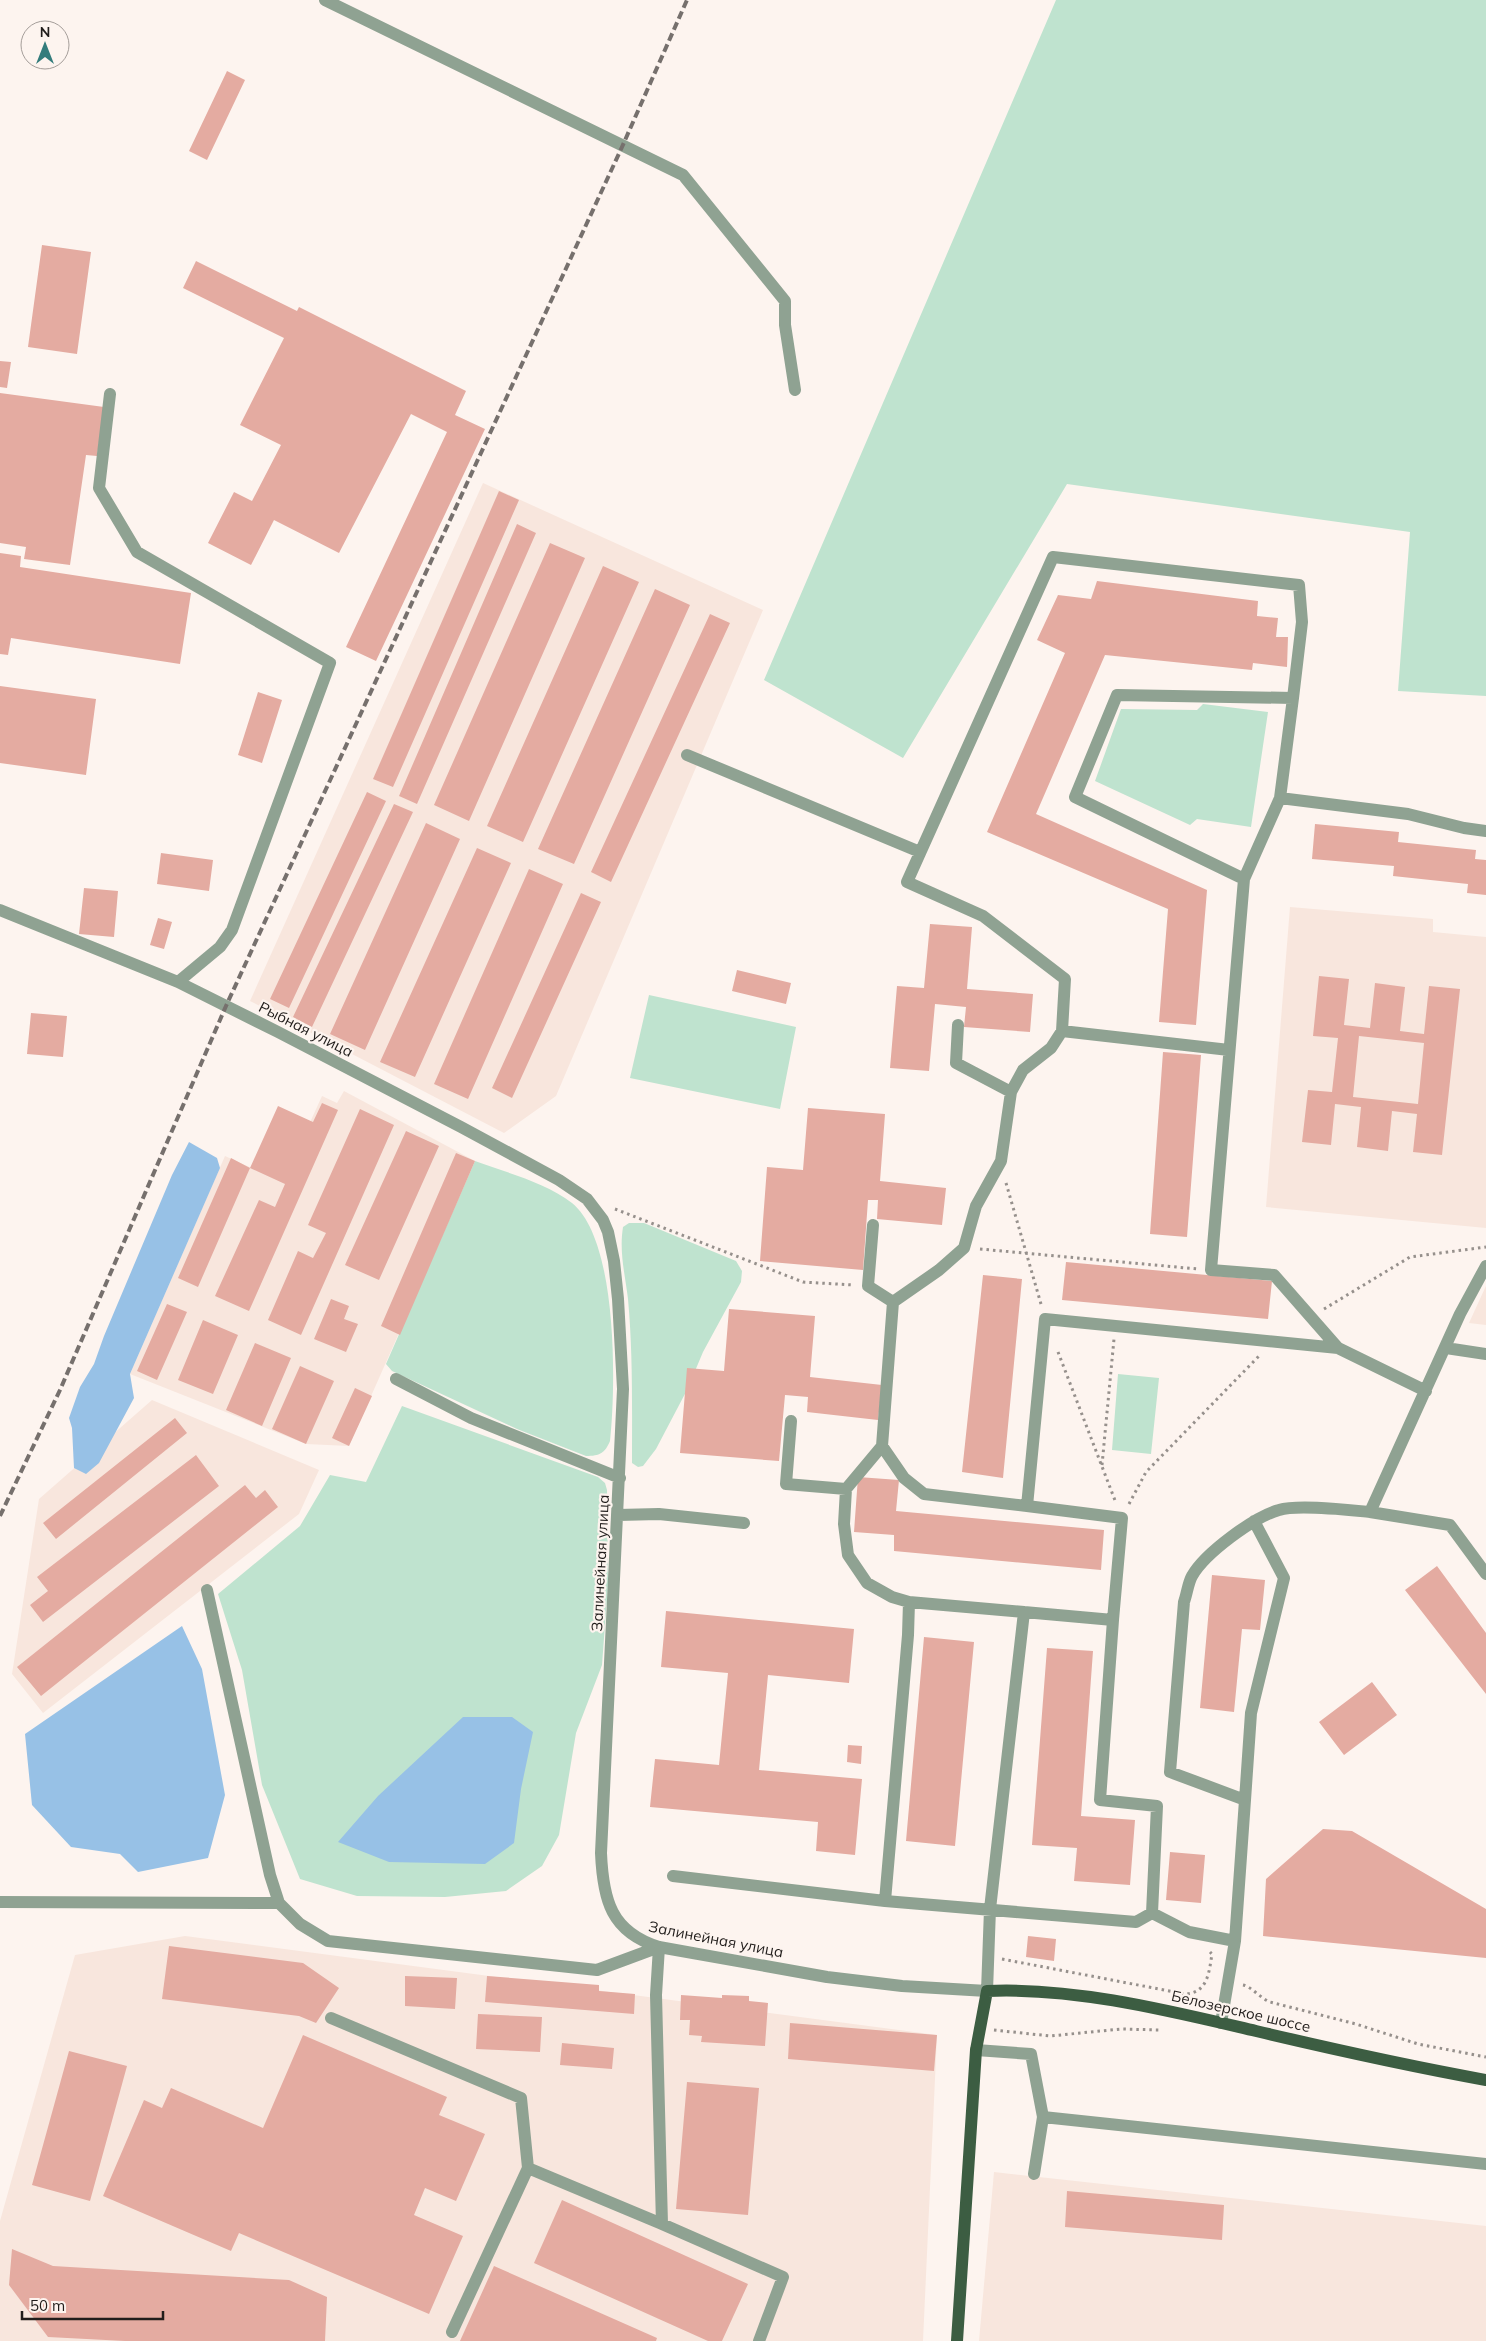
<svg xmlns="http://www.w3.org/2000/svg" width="1486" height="2341" font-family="Mulish,sans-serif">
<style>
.built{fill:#f8e6dd}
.green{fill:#bfe3cf}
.water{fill:#97c1e6}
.building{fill:#e4aba1;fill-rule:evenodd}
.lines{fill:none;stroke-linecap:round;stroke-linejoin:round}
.path{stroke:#96908c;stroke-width:3;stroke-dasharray:2.5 4;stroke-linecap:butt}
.minor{stroke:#8fa292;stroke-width:12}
.major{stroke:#3c5d42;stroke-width:12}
.rail{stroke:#76706d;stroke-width:4;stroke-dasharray:8 4;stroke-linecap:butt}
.labels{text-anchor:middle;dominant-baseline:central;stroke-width:4.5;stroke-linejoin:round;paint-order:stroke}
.street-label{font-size:15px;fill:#211d1b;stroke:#fdf4ef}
</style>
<rect width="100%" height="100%" fill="#fdf4ef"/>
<path class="built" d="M483,483l280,127 -207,486 -52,37 -254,-132z
M1290,907l143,12v13l53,5v291l-220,-21z
M344,1091l131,70 -126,285 -43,-2 -176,-70 95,-218 58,26 39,-86 15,7z
M1486,1286v39l-17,-2 16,-35z
M152,1400l167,70 -20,44 -256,199 -31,-39 27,-175z
M185,1936l752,99 -14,306h-923v-120l75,-266z
M994,2172l492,54v115h-507z"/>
<path class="green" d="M1056,0h430v696l-88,-5 12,-159 -343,-48 -164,274 -139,-78z
M1203,704l65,8 -17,115 -54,-8 -7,6 -95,-44 26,-72 76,1z
M649,995l147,32 -16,82 -150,-31z
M475,1161c32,12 70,21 97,42 46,37 44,183 38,238 -5,12 -10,15 -24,15l-69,-27 -125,-58 -6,-7z
M629,1223h15l92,38 6,10 -1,11 -38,70 -16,38 -31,59 -13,17 -5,1 -6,-4c0,-55 1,-110 -4,-164 -3,-25 -9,-47 -5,-72z
M1118,1374l41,4 -8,76 -39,-4z
M402,1406l196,71 7,6 2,7 1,94 -6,81 -26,68 -17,102 -17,31 -36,25 -61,6 -88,-1 -57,-17 -38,-94 -20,-115 -24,-76 82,-68 30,-51 36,7z"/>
<path class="water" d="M189,1142l28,16 3,10 -90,206 4,24 -35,65 -13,11 -12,-6 -2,-40 -3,-10 11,-31 14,-23 10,-28 68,-161z
M182,1626l20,43 23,126 -17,63 -70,14 -18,-18 -49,-7 -39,-42 -7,-71z
M463,1717h49l21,15 -12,57 -7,54 -29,21 -96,-2 -51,-20 40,-46z"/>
<path class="building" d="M227,71l18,9 -38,80 -18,-9z
M42,245l49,7 -14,102 -49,-7z
M196,261l101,50 2,-4 167,84 -11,24 30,14 -109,232 -30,-14 101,-215 -36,-18 -72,139 -65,-33 -23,45 -43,-22 26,-51 18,9 29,-56 -41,-20 44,-87 -101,-50z
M0,361l11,1 -4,26 -7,-1z
M0,393l104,14 -7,49 -11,-1 -16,110 -46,-6 2,-12 -26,-4z
M499,491l20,9 -126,287 -20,-8z
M517,524l19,9 -119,271 -18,-8z
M550,543l35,15 -116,263 -35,-16z
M0,553l21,3 -1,11 171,26 -11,71 -169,-26 -3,17 -8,-1z
M603,566l36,16 -116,260 -36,-16z
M1097,581l161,20 -1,15 21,2 -2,19h12l-1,30 -34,-4 -1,7 -147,-15 -69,159 171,76 -11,135 -37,-3 9,-113 -181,-77 78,-179 -28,-13 21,-45 33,4z
M655,589l35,16 -116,259 -36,-15z
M710,614l20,9 -119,259 -20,-10z
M0,686l96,13 -10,76 -86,-12z
M258,692l24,8 -20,63 -24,-8z
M367,792l19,9 -97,207 -19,-9z
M394,804l19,8 -101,215 -19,-10z
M426,823l34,16 -95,211 -35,-16z
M1315,824l84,8 -1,10 78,8 -1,9 11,1v35l-19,-2 1,-9 -75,-8 1,-10 -82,-7z
M477,848l34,15 -96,214 -35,-15z
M161,853l52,7 -4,31 -52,-7z
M529,869l34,15 -95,215 -34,-15z
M84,888l34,3 -4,46 -35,-3z
M581,893l20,9 -89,196 -20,-10z
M158,918l14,4 -8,27 -14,-4z
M930,924l42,3 -5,62 66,5 -3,38 -66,-5 2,-20 -31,-3 -6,67 -39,-3 7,-82 27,2z
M737,970l54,13 -5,21 -54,-13z
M1319,976l30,3 -5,46 26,3 5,-45 30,4 -5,44 24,3 5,-48 31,3 -18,166 -29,-3 4,-38 -25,-3 -4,40 -31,-4 4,-40 -26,-3 -4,41 -29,-3 6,-52 24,2 6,-54 -25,-2zM1359,1036l65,7 -6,61 -65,-7z
M31,1013l36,3 -4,41 -36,-3z
M1163,1052l38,3 -14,182 -37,-3z
M322,1103l16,7 -89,201 -34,-15 44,-96 16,7 10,-23 -35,-16 28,-62 35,16z
M808,1108l77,6 -5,67 66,7 -4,37 -65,-6 1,-19h-10l-5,70 -103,-9 7,-94 36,3z
M360,1109l34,16 -93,210 -33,-15 30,-69 15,7 13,-25 -18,-8z
M406,1131l33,15 -60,134 -34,-15z
M456,1153l19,8 -75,174 -19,-9z
M231,1158l19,10 -52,119 -20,-9z
M1066,1262l206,19 -4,38 -206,-19z
M983,1275l39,4 -19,199 -41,-6z
M331,1299l18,7 -5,13 14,5 -12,28 -32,-13z
M167,1304l20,8 -30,68 -20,-9z
M729,1309l86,7 -5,61 72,8 -4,35 -71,-8 1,-15 -23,-2 -6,66 -99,-8 7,-85 37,3z
M203,1320l35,15 -25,59 -35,-14z
M255,1343l36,15 -29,68 -36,-16z
M300,1366l34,15 -28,63 -34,-15z
M355,1388l17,8 -23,50 -17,-8z
M175,1418l12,15 -131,106 -13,-16z
M196,1455l23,31 -176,136 -13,-17 18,-14 -11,-14z
M858,1477l41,3 -3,31 208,19 -3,40 -207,-19v-16l-40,-3z
M245,1485l11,13 9,-8 13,17 -237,189 -24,-29z
M1437,1566l49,67v61l-81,-104z
M1212,1575l53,5 -5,50 -18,-1 -8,83 -34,-4z
M666,1611l188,18 -5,54 -81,-8 -9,95 103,9 -7,76 -39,-4 2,-29 -168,-15 5,-48 64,6 9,-92 -67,-6z
M924,1637l50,5 -19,204 -49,-5z
M1047,1648l46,3 -12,165 54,4 -5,65 -56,-4 3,-33 -45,-3z
M1372,1682l25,33 -53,40 -25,-33z
M848,1745l14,1 -1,18 -14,-2z
M1323,1829l29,2 134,78v49l-223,-22 3,-57z
M1170,1852l35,3 -4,48 -35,-3z
M1028,1936l28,3 -2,22 -28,-4z
M169,1946l134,17 36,25 -23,35 -17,-7 -137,-17z
M405,1976l52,2 -2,31 -50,-3z
M487,1976l112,9v6l36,3 -1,20 -149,-12z
M681,1995l41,3v-3l27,1v5l19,2 -3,43 -64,-4 1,-6 -13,-1 1,-15h-10z
M478,2014l64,3 -2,35 -64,-3z
M790,2023l147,12 -3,36 -146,-12z
M303,2035l144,62 -8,18 46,19 -29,67 -31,-13 -11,27 49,21 -34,78 -190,-81 -8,18 -128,-55 41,-96 18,8 9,-20 92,40z
M562,2043l52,5 -2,21 -52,-4z
M69,2051l58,15 -37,135 -58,-16z
M687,2082l72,6 -11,127 -72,-6z
M1067,2191l157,14 -2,35 -157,-13z
M562,2200l186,84 -26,57h-14l-174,-78z
M12,2249l41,17 236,14 38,17 -2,44h-200l-77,-4 -39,-52z
M494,2266l163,72 -1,3h-196z"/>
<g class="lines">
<path class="path" d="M1006,1183l35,121
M615,1209l188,73 50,3
M980,1249l218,20
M1324,1309l86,-52 76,-10
M1058,1352l58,151
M1102,1465l12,-126
M1129,1504l17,-32 113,-116
M1002,1959l183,35c23,-1 24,-22 27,-40l-2,-2
M1243,1985c9,2 17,13 27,17l86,22 62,20 68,13
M994,2030l56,6 71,-7 39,1"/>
<path class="minor" d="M325,0l358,175 102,126v24l10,65
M110,394l-11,94 38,64 193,111 -98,267 -12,17 -42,35
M687,755l233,97
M1244,879l-169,-82 42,-102 176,3 -13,100
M0,910l178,72 100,50 183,95 98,53 28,19 16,21 5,12 6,29 4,38 5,90 -22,464c2,47 10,79 58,94l168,30 75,9 85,5 3,-82 34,-297 -115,-10 -17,-5 -25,-14 -19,-28 -4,-31 2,-35 36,-43 11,-144 46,-32 25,-22 12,-42 25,-45 10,-69 12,-22 28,-22 11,-17 3,-52 -82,-63 -76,-34 146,-325 246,28 3,37 -9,76
M958,1025l-2,38 55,29
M1062,1031l167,19
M873,1225l-5,61 25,16
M1446,1348l40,6
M396,1379l75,39 149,60
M1426,1391l-88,-43 -64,-73 -63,-5 33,-391 36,-81 128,16 56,14 22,3
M791,1421l-5,63 60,5
M882,1446l22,32 20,16 103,12
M1370,1512l80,13 36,49
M618,1515l41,-1 85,9
M207,1590l63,285 9,28 21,21 28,17 269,29 62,-23 -3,48 6,229 -134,-56 -76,164
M1024,1612l89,8 -13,180 57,6 -5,107
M1113,1620l9,-102 -95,-12 18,-187 293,29
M1245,1800l6,-87 33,-135 -30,-57
M673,1876l212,25 251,21 16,-9 37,19 46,9
M885,1901l23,-266 1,-33
M0,1902l279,1
M331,2018l190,80 7,70
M1221,2023l14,-82 10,-141 -75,-28 14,-170c3,-8 4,-19 8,-26 13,-23 62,-59 87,-66 19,-6 69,0 91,2l90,-198 26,-48
M976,2050l55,4 12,63
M1034,2174l9,-57 443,47
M662,2224l121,53 -24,64"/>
<path class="major" d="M957,2341l19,-291 11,-59c88,-4 183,20 269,40 76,18 153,35 230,49"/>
<path class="rail" d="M0,1516l60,-126 166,-384 396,-859 65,-147"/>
</g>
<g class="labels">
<g class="street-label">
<text transform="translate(306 1029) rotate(27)">Рыбная улица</text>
<text transform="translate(600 1563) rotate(-87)">Залинейная улица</text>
<text transform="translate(716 1939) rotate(11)">Залинейная улица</text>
<text transform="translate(1241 2011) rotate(13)">Белозерское шоссе</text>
</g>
</g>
<g transform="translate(45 45)"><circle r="24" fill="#fdf4ef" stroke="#a59e9a"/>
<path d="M0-4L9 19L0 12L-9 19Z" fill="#337c7c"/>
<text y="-8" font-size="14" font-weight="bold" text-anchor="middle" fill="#211d1b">N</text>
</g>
<path d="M22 2311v8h141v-8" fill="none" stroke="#211d1b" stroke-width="2.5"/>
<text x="30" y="2311" font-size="15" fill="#211d1b" stroke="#fdf4ef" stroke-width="4" paint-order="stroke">50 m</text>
</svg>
